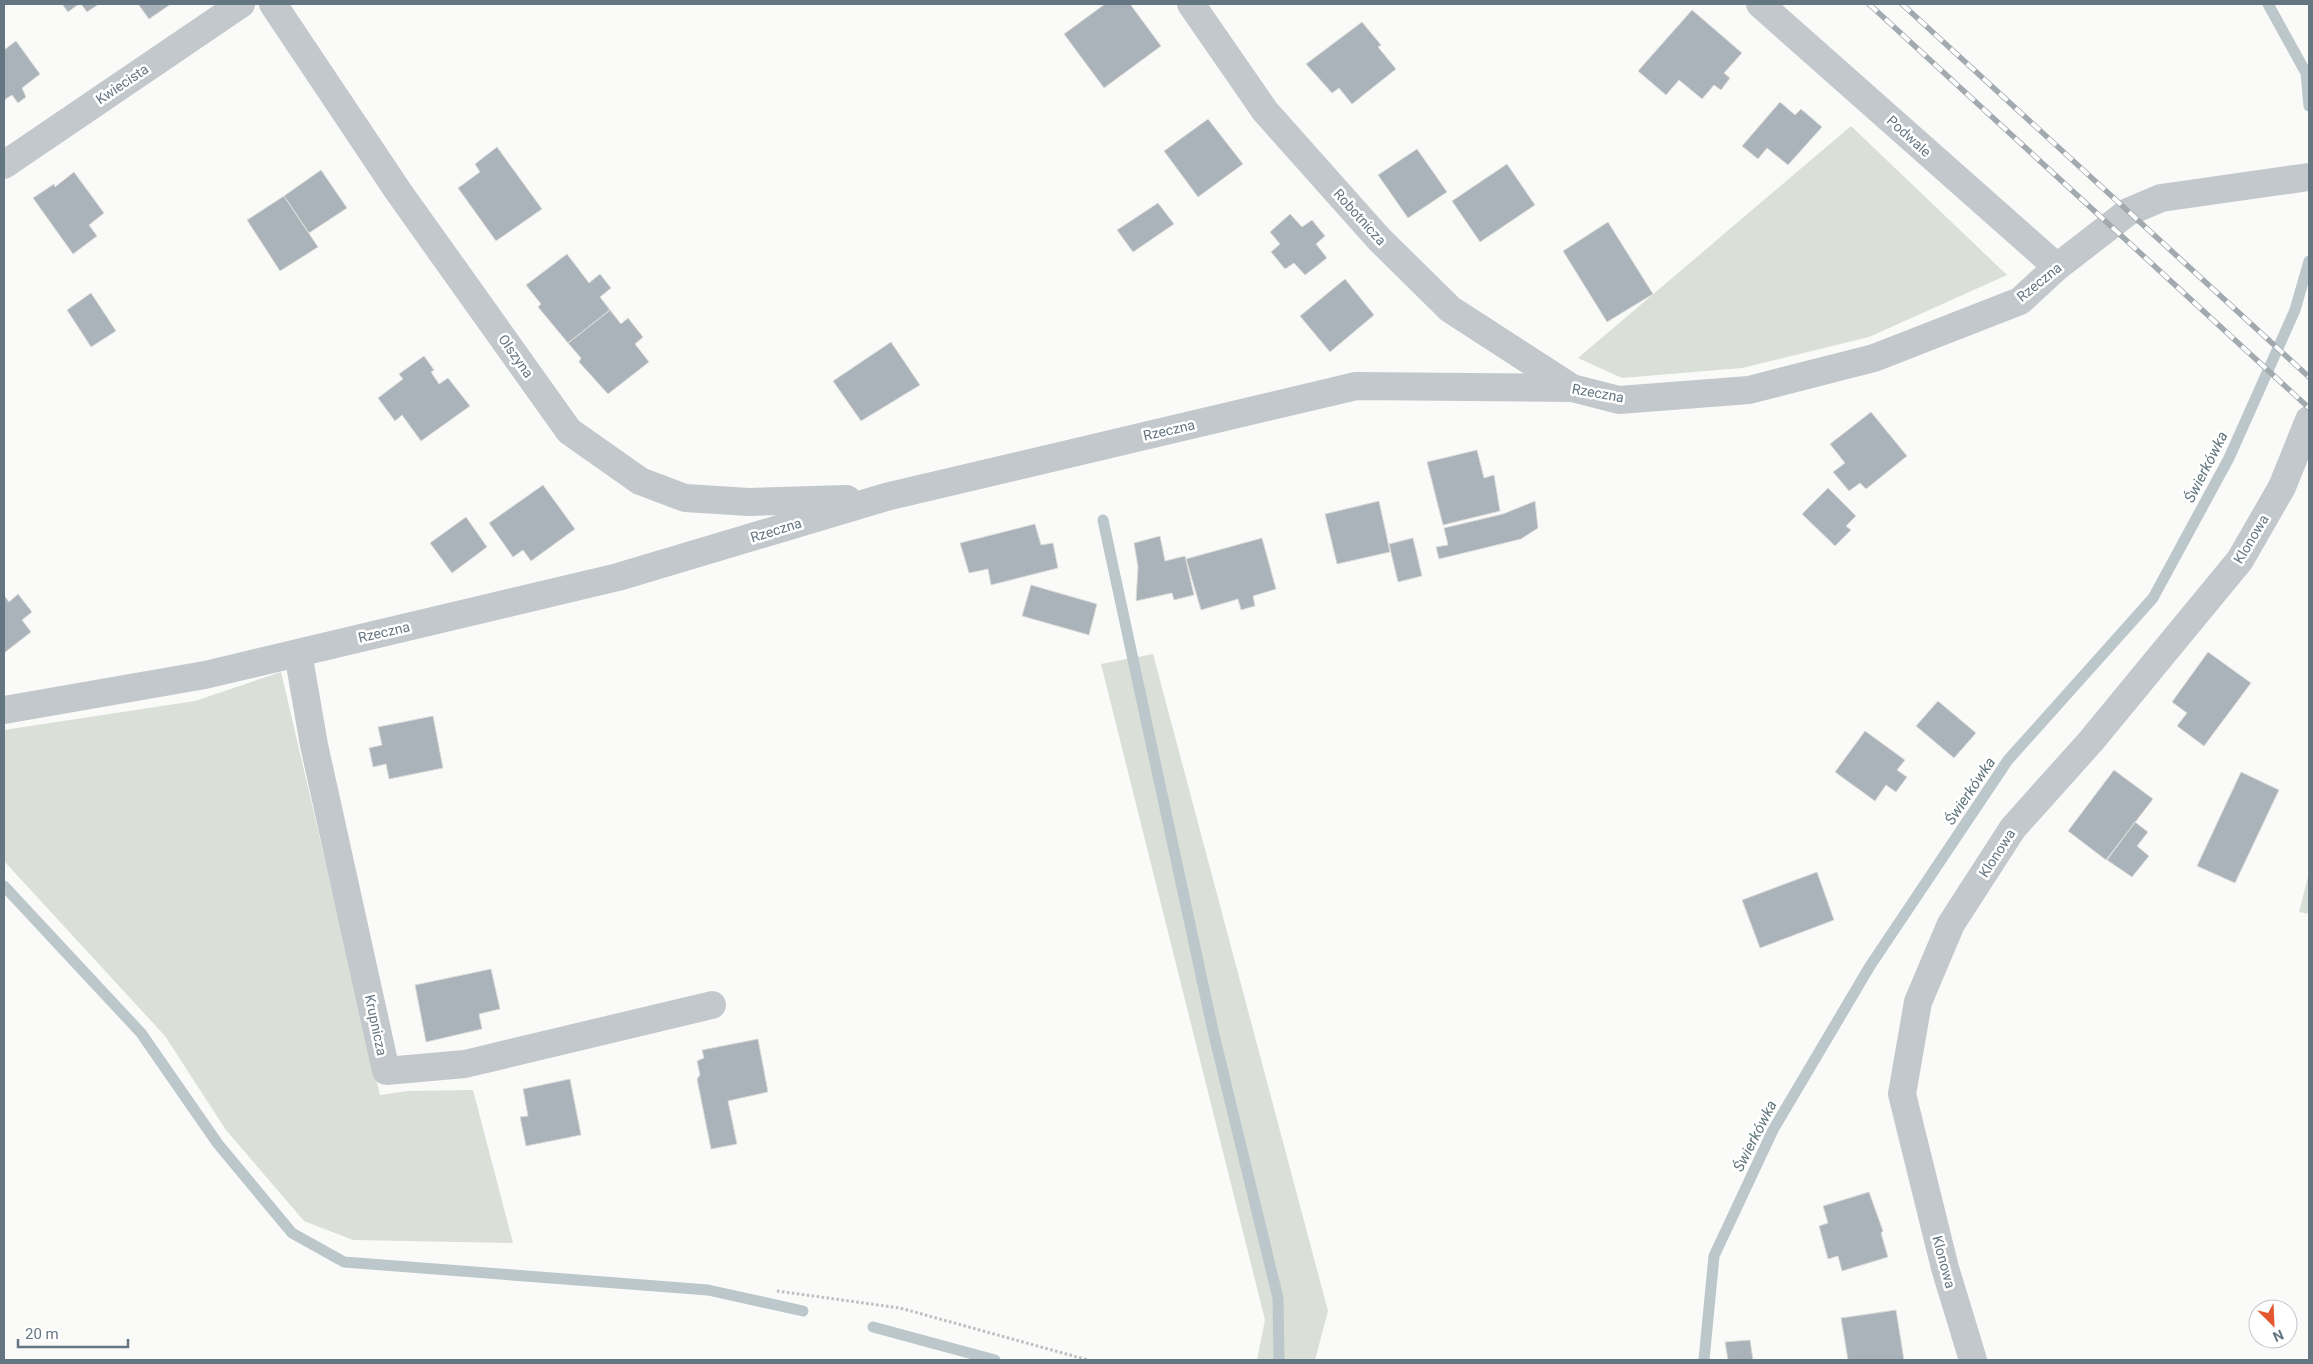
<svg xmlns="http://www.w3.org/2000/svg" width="2313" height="1364" font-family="Roboto,sans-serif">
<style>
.green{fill:#dadfd7}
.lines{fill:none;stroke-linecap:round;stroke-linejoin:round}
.stream{stroke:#bbc7cb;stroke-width:11}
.building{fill:#aab3b9;stroke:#dcdcda}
.path{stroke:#bbbfc2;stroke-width:3;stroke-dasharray:2.5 2.5;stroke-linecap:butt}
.street{stroke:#c3c8cc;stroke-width:28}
.rail-casing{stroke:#a2aab0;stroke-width:5.5}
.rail{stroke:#fff;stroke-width:4;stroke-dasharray:11;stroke-linecap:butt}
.labels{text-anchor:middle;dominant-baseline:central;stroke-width:5;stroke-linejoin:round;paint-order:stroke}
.street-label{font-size:14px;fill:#657683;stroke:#fff}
.water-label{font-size:15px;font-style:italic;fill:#60757c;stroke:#fff}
</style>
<rect width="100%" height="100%" fill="#fafaf8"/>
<path class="green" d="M1851,126l156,149 -138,62 -127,31 -120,10 -44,-20z
M1153,654l175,657 -13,49h-58l8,-40 -164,-656z
M281,672l99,423 28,-4 65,-1 40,153 -160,-3 -49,-19 -78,-91 -61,-94 -161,-175v-131l191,-29z
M2309,873v41l-10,-2z"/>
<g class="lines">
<path class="stream" d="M2268,4l38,69 3,33
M1103,520l110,511 65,267 1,62
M4,886l137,147 77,111 74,89 52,29 364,28 95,21
M873,1327l122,33
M1704,1360l10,-104 59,-126 97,-164 138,-206 145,-162 76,-140 66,-148 14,-49"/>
</g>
<path class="building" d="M62,4h17l-11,8z
M81,4h18l-12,8z
M138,4h33l-22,15z
M1105,4h25l31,42 -57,42 -40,-54z
M1692,10l50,43 -18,20 6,5 -9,12 -7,-5 -12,14 -23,-19 -13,15 -28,-24z
M1362,22l19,23 -3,2 18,22 -44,35 -13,-16 -7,5 -26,-29z
M16,41l24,33 -18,14 4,9 -8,6 -6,-8 -8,5v-50z
M1780,102l15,13 6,-6 21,18 -34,38 -21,-17 -9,11 -16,-13z
M1208,119l35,45 -45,33 -34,-46z
M497,147l45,62 -46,32 -38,-53 22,-16 -5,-8z
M1417,149l30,43 -39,26 -30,-43z
M1507,164l28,41 -55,37 -28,-41z
M321,170l26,38 -38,25 -25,-37z
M74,172l30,41 -15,12 8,11 -24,18 -40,-56 21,-14 1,3z
M284,196l34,51 -38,24 -33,-51z
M1158,203l16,21 -41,28 -16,-22z
M1290,214l12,13 10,-7 13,16 -9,8 11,14 -22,17 -11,-12 -9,6 -14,-17 9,-8 -10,-12z
M1608,222l45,72 -46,28 -44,-71z
M567,254l22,29 11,-9 11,14 -11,9 10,13 -42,33 -30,-36 3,-3 -15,-19z
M1345,279l29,36 -44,37 -30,-36z
M91,293l25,38 -25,16 -24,-37z
M610,310l11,14 7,-6 15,19 -8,7 14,18 -41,32 -29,-32 2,-4 -13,-15z
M891,342l29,43 -59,36 -28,-40z
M424,356l10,14 -3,2 8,12 9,-6 22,28 -49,35 -19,-26 -7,6 -17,-23 25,-19 -4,-5z
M1871,412l36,44 -41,33 -6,-6 -11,8 -16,-19 12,-9 -15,-19z
M1477,450l7,28 10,-3 6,36 -57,14 -16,-63z
M543,485l32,44 -44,32 -8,-11 -10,7 -24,-34z
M1828,488l28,28 -10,10 5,4 -16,16 -33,-32z
M1379,501l11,51 -53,12 -12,-50z
M1535,501l3,27 -17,11 -82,20 -3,-12 12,-2 -4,-17 59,-14z
M466,517l21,30 -35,26 -22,-30z
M1035,524l6,21 12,-2 5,25 -67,17 -3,-16 -19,4 -9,-30z
M1160,536l5,25 20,-5 9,39 -20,5 -2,-7 -36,8 2,-34 -4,-24z
M1262,538l14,51 -23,7 2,10 -14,4 -3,-11 -37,11 -15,-51z
M1413,538l9,38 -24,6 -9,-38z
M1031,585l66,19 -8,31 -67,-19z
M18,594l14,18 -10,8 9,12 -27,21v-58l5,7z
M2208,652l43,31 -47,63 -27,-20 10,-13 -15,-11z
M1938,701l38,32 -22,25 -38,-32z
M433,716l10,52 -54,11 -3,-15 -13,3 -4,-19 13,-3 -4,-18z
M1865,731l40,29 -8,10 10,7 -11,15 -10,-7 -11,16 -40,-29z
M2114,770l39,29 -47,61 -38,-29z
M2241,772l38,18 -44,93 -38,-17z
M2135,822l13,10 -11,14 12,10 -17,21 -25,-17z
M1817,872l17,48 -74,28 -18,-48z
M491,969l9,40 -21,5 3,15 -56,13 -11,-57z
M758,1039l10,53 -40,9 9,43 -26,5 -14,-70 3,-4 -3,-14 7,-3 -2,-8z
M570,1079l11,56 -55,11 -6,-29 8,-1 -5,-27z
M1869,1192l14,39 -2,2 7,24 -46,14 -4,-15 -10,3 -9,-33 9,-3 -5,-17z
M1896,1310l8,50h-56l-7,-42z
M1750,1340l3,20h-25l-3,-18z"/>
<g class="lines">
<path class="path" d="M777,1291l123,17 188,52"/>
<path class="street" d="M273,4l125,187 171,240 71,50 45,17 64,4 98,-3
M1191,4l74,107 114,128 71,70 122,79
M1760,4l297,263
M4,165l237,-161
M298,653l16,92 72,326 79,-7 247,-59
M4,710l201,-35 413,-98 268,-80 470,-111 216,2 47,12 130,-10 125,-32 146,-57 37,-34 71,-55 33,-14 148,-21
M1973,1360l-28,-92 -43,-174 16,-92 33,-78 62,-96 78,-87 149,-181 42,-73 27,-67"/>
<g class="rail-casing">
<path id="rail" d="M1869,4l440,404
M1902,4l407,373"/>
</g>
<use href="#rail" class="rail"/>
</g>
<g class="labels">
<g class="street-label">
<text transform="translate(122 84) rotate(-34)">Kwiecista</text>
<text transform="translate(1909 136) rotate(42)">Podwale</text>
<text transform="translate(1360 217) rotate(48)">Robotnicza</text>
<text transform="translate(2039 282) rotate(-39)">Rzeczna</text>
<text transform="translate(516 356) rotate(55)">Olszyna</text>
<text transform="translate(1598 393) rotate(10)">Rzeczna</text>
<text transform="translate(1169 430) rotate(-13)">Rzeczna</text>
<text transform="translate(776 530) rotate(-17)">Rzeczna</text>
<text transform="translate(2251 539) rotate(-59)">Klonowa</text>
<text transform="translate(384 632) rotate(-13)">Rzeczna</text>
<text transform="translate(1997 853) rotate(-57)">Klonowa</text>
<text transform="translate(376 1025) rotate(78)">Krupnicza</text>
<text transform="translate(1944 1262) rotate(75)">Klonowa</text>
</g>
<g class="water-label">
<text transform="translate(2206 467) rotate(-63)">Świerkówka</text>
<text transform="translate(1970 791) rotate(-56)">Świerkówka</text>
<text transform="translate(1755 1136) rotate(-63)">Świerkówka</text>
</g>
</g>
<rect width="2313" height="1364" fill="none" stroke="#657683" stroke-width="10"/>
<g transform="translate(2273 1324) rotate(156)"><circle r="24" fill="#ffffff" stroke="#c1c8cd"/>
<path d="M0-4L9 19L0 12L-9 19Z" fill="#e4572e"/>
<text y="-8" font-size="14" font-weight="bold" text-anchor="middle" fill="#657683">N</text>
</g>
<path d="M18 1339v8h110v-8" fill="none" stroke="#657683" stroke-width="2.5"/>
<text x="25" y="1339" font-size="15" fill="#657683" stroke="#ffffff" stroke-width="4" paint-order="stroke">20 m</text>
</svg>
